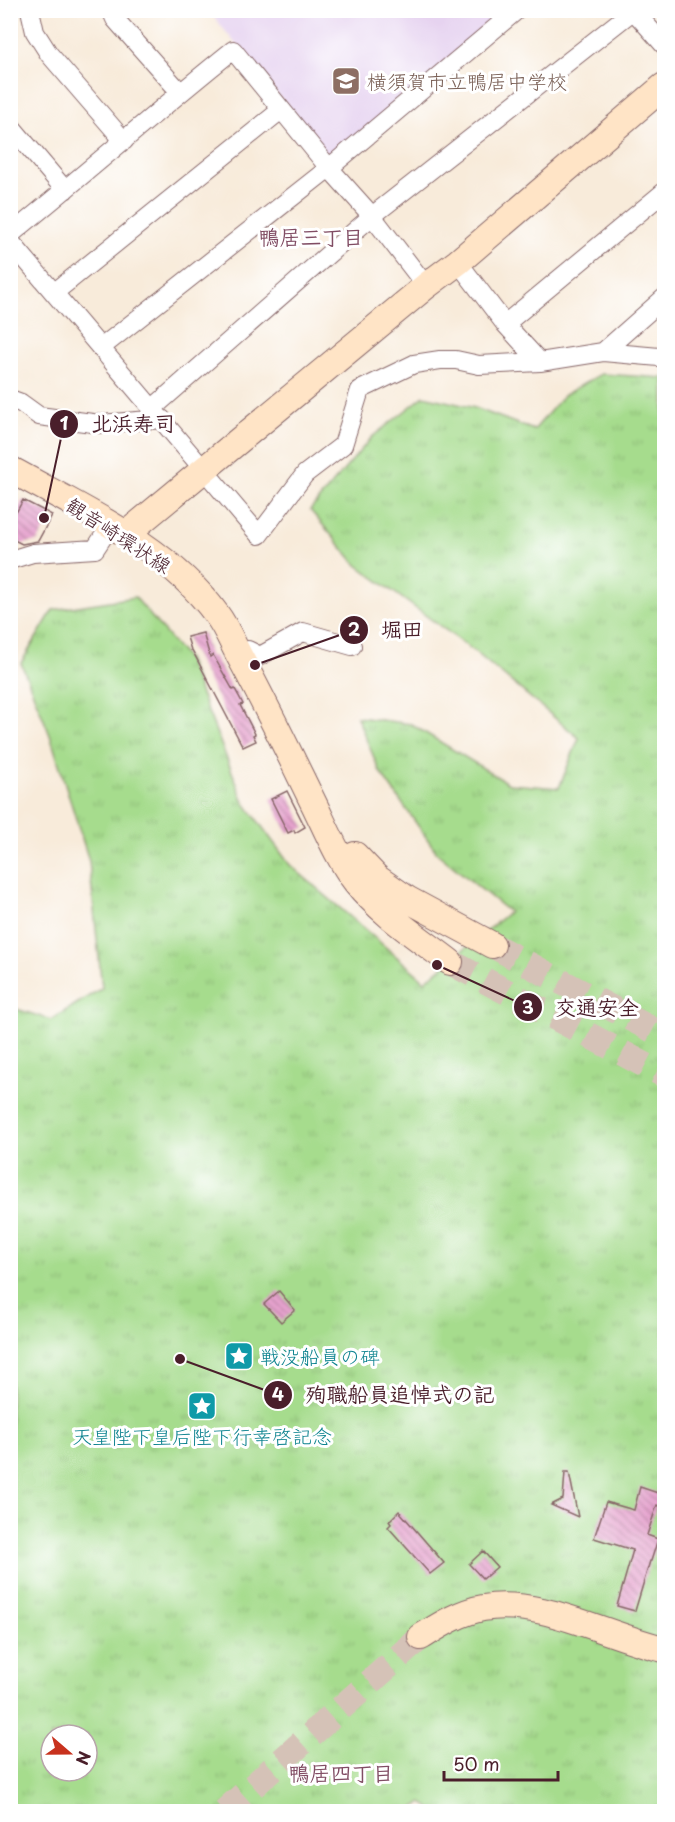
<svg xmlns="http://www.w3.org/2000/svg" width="675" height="1822" font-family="'Playpen Sans','Klee One',sans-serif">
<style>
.built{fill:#e6d3f0}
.park{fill:url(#park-tufts);stroke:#787e5c;stroke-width:1.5;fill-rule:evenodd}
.building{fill:url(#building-back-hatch)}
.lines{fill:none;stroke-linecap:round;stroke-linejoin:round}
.secondary-tunnel{stroke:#d5c2b7;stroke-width:26;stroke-dasharray:26 13;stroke-linecap:butt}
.street-casing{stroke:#876668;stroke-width:20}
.secondary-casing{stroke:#876668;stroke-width:28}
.street{stroke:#fff;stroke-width:18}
.secondary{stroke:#ffe4c6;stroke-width:26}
.labels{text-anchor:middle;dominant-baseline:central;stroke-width:6;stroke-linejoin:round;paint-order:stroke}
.education-label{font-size:20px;fill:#785e54;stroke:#fff;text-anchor:start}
.street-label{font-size:20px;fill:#4a1f2b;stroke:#fff}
.culture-label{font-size:20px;fill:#0d838f;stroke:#fff;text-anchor:start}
.neighbourhood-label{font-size:21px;font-weight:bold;fill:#814d64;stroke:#fff}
.leader{fill:none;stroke:#4a1f2b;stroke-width:2}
.callout-dot{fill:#4a1f2b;stroke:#fff;stroke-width:2}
.mark-label{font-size:18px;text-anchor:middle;font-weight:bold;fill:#fff}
.callout-label{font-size:21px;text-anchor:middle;font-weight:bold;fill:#4a1f2b;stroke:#fff;stroke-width:6;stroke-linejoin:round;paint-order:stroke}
</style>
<defs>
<pattern id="park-tufts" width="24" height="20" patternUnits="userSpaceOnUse" patternTransform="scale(1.5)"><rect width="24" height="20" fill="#a6dc8d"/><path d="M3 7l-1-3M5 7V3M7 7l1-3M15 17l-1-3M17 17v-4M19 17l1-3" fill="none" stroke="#90bc7a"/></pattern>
<pattern id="building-back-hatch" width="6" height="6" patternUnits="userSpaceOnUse" patternTransform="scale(1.5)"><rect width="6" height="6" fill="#e6a3ce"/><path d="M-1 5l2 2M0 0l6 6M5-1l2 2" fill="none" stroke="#bc84a7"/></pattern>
</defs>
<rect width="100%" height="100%" fill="#fff"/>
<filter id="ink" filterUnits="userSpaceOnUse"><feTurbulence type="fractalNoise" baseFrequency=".0167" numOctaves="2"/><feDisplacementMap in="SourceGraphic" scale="12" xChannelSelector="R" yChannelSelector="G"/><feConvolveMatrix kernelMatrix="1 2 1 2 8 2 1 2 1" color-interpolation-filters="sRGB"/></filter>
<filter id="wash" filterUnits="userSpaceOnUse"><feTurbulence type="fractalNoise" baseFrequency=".008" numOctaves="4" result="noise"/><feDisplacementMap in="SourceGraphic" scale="24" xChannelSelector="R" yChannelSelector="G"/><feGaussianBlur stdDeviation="1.35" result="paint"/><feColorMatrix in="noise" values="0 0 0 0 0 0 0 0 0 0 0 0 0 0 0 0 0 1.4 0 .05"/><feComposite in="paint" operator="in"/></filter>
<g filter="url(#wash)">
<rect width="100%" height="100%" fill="#f8ebda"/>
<path class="built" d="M209,11h305l-179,142 -11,-1z"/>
<path class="park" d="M601,374l63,4v1433l-228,1 -14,-9 -16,9 -395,-1 -1,-804 41,13 51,-32 -13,-127 -39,-126 -29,-72 32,-53 82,-13 52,62 57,143 46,63 135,116 84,-69 -71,-58 -58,-82 -23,-55 54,7 98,60 50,4 20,-50 -105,-87 -117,-86 -47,-55 62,-73 52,-41 51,12 59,22 30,-35zM51,1735h36v36h-36z"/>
<g id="blocks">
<path class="building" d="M23,500l29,15 -14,26 -16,3 -12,-6v-30l7,3z
M203,633l7,24 3,-2 20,35 2,-1 8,15 -3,1 15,29 -2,1 3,6 -13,6 -51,-97h-1l-4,-13z
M287,791l18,36 -10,6 -1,-3 -6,3 -17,-34z
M279,1291l16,19 -14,12 -17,-18z
M565,1472h4l9,45 -27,-12 12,-6z
M640,1487l24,8v13l-7,-3 -10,30 11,4 -7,22h-1l-15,50 -18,-5 16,-56 -39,-12 12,-36 28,8z
M399,1511l45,52 -14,11 -42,-47 3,-3 -2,-3z
M483,1551l14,16 -14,12 -14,-15z"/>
</g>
</g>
<g filter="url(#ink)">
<use href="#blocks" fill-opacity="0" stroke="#876668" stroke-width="1.5"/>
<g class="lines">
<path class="secondary-tunnel" d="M492,945l172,91
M450,962l214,113
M224,1812l197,-175"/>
<g class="street-casing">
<path id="street" d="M30,10l5,22 14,22 75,87
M111,10l4,9 65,73
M633,10l31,35
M10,125l55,65
M10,235c75,-61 148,-125 223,-185l96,118 43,48 54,70
M10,241l249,294 46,-61 38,-29 17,-55 54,-26 26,-4h16l23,5 61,-3
M458,262l47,62 35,38 63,-10 56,5 5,1
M55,292l226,-182
M505,324l159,-132
M102,347l227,-179 188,-158
M603,352l61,-54
M10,399l11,4 18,13 61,8 62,-5
M153,408l219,-192 262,-206
M10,560l23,-7 62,-4 16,-24
M239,656l9,-6 12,6 43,-24 49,14"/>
</g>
<g class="secondary-casing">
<path id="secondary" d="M10,469c73,41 157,77 207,146 10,13 16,30 24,44 25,46 47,92 70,139 14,28 26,59 45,84 24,31 63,56 94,80
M126,534l300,-248 32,-24 206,-176
M355,855l22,23 30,21 85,46
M421,1637c19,-12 39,-25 62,-29 56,-11 126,29 181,41"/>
</g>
<use href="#street" class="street"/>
<use href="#secondary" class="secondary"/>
</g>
</g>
<defs>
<g id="school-square" transform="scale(1.5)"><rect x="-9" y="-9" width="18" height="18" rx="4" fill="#8d6e63" stroke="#fff"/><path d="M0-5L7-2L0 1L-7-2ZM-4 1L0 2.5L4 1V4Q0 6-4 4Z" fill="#fff"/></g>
<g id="sight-square" transform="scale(1.5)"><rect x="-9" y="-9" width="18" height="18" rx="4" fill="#0f9aa8" stroke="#fff"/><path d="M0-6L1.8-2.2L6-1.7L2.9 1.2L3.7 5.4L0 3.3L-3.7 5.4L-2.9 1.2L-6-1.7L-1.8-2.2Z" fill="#fff"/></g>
</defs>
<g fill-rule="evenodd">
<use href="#school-square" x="346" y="81"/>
<use href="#sight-square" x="239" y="1356"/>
<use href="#sight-square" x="202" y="1406"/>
</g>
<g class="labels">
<g class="education-label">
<text x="367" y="81">横須賀市立鴨居中学校</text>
</g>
<g class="street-label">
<text transform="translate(119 535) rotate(33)">観音崎環状線</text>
</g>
<g class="culture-label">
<text x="260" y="1356">戦没船員の碑</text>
<text x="202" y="1436" text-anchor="middle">天皇陛下皇后陛下行幸啓記念</text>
</g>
<g class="neighbourhood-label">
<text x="311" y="236">鴨居三丁目</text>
<text x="341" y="1772">鴨居四丁目</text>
</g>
</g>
<path class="leader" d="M44 518L64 424M255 665L354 630M437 965L528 1007M180 1359L278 1395"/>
<g class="callout-dot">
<circle cx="44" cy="518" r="6"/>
<circle cx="255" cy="665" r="6"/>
<circle cx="437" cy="965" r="6"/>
<circle cx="180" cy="1359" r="6"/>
<circle cx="64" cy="424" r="15"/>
<circle cx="354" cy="630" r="15"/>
<circle cx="528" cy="1007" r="15"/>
<circle cx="278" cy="1395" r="15"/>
</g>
<g class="mark-label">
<text x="64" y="430">1</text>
<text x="354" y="636">2</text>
<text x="528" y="1014">3</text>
<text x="278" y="1401">4</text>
</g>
<g class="callout-label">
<text x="133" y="431">北浜寿司</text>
<text x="402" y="637">堀田</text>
<text x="597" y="1015">交通安全</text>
<text x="400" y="1402">殉職船員追悼式の記</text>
</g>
<rect width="675" height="1822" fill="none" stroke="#fff" stroke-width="36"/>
<g transform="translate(69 1753) rotate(110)"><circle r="28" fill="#ffffff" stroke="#b7a5aa" stroke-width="1.5"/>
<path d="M0-4.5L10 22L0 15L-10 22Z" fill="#c8321e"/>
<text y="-9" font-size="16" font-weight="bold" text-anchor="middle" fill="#4a1f2b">N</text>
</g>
<path d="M444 1771v9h114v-9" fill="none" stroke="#4a1f2b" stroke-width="3"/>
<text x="453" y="1771" font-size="18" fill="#4a1f2b" stroke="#ffffff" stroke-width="4.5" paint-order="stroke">50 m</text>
</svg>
